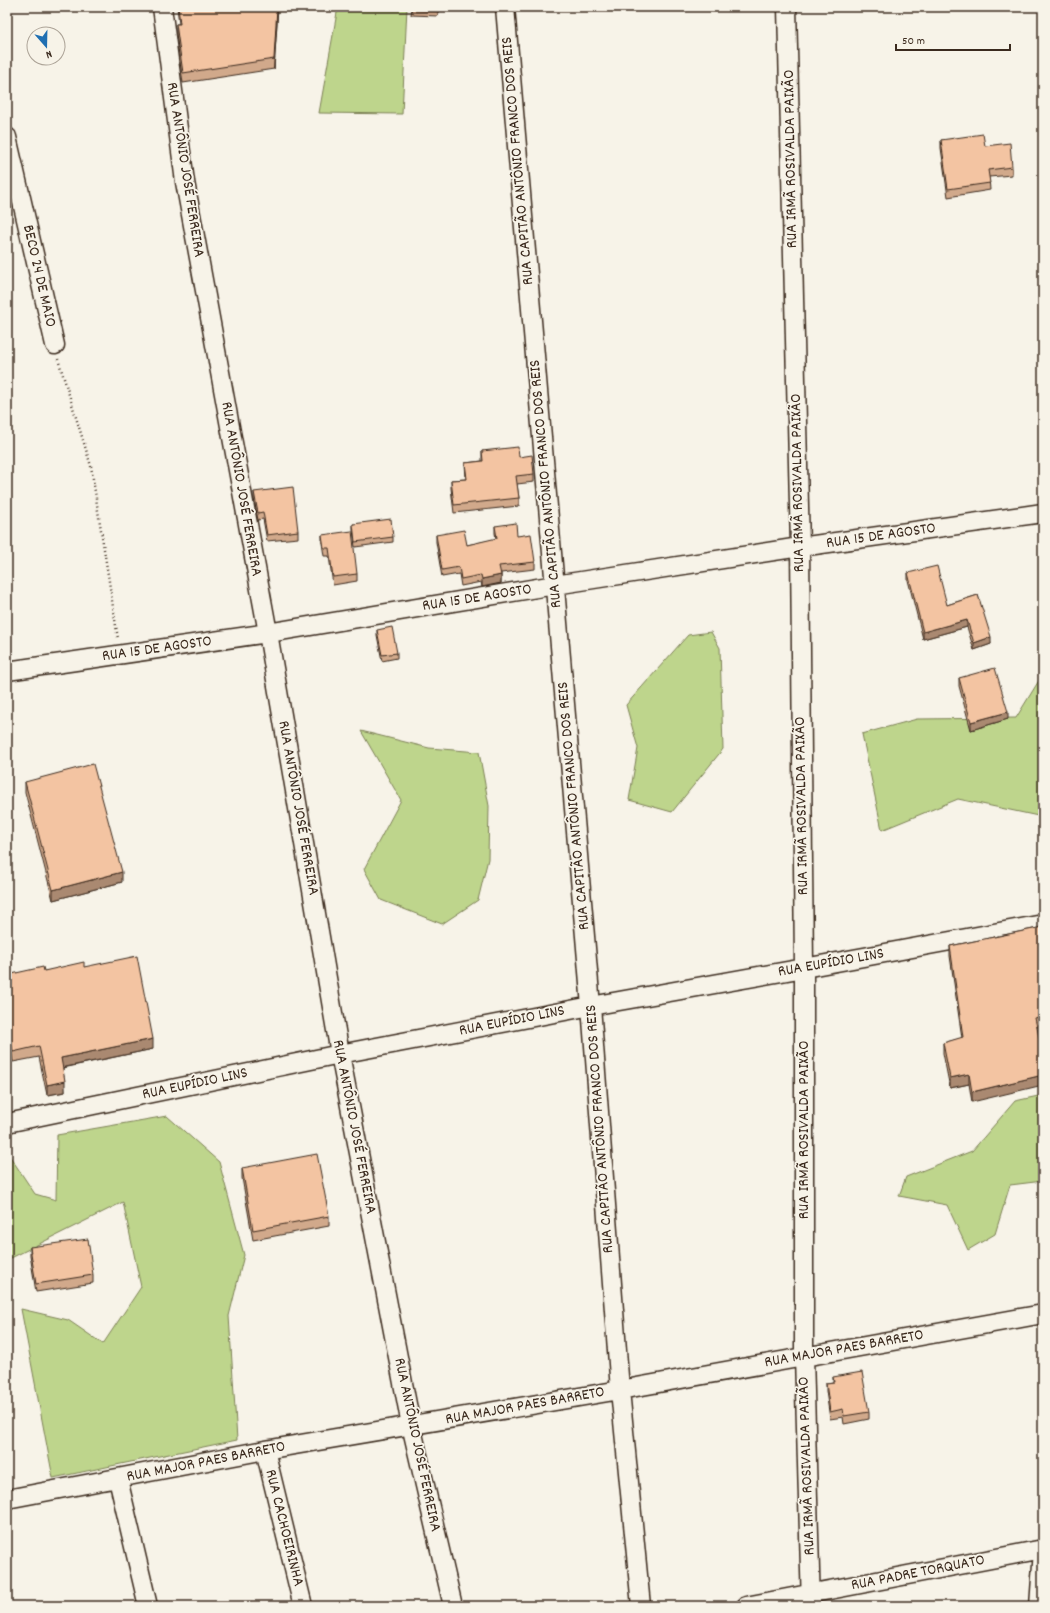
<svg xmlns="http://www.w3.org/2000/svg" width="1050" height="1613" font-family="Dekko,sans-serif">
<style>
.green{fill:#bed58c;stroke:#7c8055}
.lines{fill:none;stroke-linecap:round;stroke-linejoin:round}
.minor-casing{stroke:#3b2a1e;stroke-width:21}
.path{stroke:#3b2a1e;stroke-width:2.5;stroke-dasharray:1 3;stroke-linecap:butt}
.minor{stroke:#f7f3e8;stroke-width:18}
.wall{fill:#d1a98b;stroke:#3b2a1e}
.shaded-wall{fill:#aa8971;stroke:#3b2a1e}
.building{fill:#f3c4a2;stroke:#3b2a1e}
.labels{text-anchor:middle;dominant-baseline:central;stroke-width:3.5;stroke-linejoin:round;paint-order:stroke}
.street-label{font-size:16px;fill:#3b2a1e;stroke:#f7f3e8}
</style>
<rect width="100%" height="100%" fill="#f7f3e8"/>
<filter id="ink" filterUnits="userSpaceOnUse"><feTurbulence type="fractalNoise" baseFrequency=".025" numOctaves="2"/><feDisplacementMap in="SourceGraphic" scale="8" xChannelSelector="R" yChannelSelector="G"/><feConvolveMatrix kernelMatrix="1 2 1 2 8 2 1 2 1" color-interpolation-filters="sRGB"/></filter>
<g filter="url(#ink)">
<path class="green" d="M338,7h69l-5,107 -83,-1z
M711,632l9,16 3,101 -51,63 -43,-12 9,-52 -12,-43 62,-70z
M1043,674v143l-85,-18 -76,31 -20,-96 55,-15 99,-1z
M361,731l68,17 50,4 10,54 -1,53 -10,41 -36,24 -61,-24 -17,-31 37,-69z
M1043,1095v86l-33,4 -15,49 -27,16 -21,-45 -48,-9 7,-19 66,-26 43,-50z
M167,1116l52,46 25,93 -15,61 8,124 -184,38 -32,-169 47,11 35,24 38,-57 -18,-85 -116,58v-108l28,42 21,6 1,-65z"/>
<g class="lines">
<g class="minor-casing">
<path id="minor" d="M162,7l23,175 83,451 72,421 71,371 42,181
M505,7l86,999 29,384 21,216
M787,7l13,540 4,421v388l7,250
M7,137l48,208
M7,671l261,-38 287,-48 245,-38 243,-34
M7,1123l333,-69 251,-48 213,-38 239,-44
M265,1450l38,156
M118,1479l30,127
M7,1499l258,-49 355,-60 423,-76
M746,1606l297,-57
M1039,1606l4,-56"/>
</g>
<path class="path" d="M58,359l33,107 27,173"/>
<use href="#minor" class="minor"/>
</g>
<path class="wall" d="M177,7h101l-4,62 -91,14 -7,-49v-10h3z
M412,7h26v9l-27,-1z
M941,140l44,6 27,21v8l-23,2 1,13 -42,7 -7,-49z
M482,451l37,6 15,17v8l-17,2 2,14v8l-65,7 -3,-25v-8l15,-1 -1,-16 17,-2z
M254,492l44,39v7l-31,3 -4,-22 -5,1 -4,-21z
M353,524l40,13v5l-38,5 -2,-18z
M495,526l22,10 18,26v7l-34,4v10l-19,4 -1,-5 -20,4 -2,-12 -17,3 -6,-35v-7l31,10 29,-6 -1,-6z
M322,535l35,39v7l-24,4 -4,-29h-5l-2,-13z
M908,573l39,32 31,-10 13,49 -17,6 -7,-23 -44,12 -15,-59z
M377,630l20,23v5l-15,3 -5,-26z
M959,678l49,41 -37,11 -12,-44z
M25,782l97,100 -69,18 -28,-108z
M1043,927v99l-6,1 -65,75 -3,-18 -19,4 -7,-35v-10l19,-5 -12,-82v-10z
M84,967l69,82 -90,19 2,24 -18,3 -8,-38 -26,5 -5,-27 -1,-60z
M242,1168l87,48v10l-76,14 -11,-62z
M30,1247l63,28v8l-57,9 -6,-37z
M833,1377l36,35v7l-25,5 -1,-7 -13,2 -4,-28v-8l7,-1z"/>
<path class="shaded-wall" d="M277,7h1l-4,62v-10z
M501,575v8l-19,4v-8z
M967,620v7l-44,12v-7z
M991,637v7l-17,6v-7z
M1008,712v7l-37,11v-8z
M122,872v10l-69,18v-10z
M7,1025h1v10h-1z
M153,1039v10l-92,19v-10z
M969,1074v10l-19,4v-10z
M1043,1075v10l-71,17v-10z
M65,1081v11l-18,3v-10z"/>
<path class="building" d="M178,7h99l-3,52 -91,14 -7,-49h4z
M412,7h26v4l-27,-2z
M983,134l2,12 25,-3 2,24 -24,3 2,13 -42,6 -7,-49z
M518,447l1,10 13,-2 2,19 -18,2 3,22 -65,7 -3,-25 16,-1 -2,-16 18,-2 -1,-10z
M293,487l5,44 -31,4 -4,-23 -5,1 -4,-21z
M391,519l2,18 -38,5 -2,-18z
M516,523l1,13 14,-2 4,28 -36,4 2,9 -19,4 -1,-4 -20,4 -2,-12 -17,3 -6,-35 28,-5 3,15 30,-7 -2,-12z
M352,531l5,43 -24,3 -4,-29h-5l-2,-13z
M937,566l10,39 31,-10 13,42 -17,6 -7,-23 -44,12 -15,-59z
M392,627l5,26 -15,2 -5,-25z
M995,668l13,44 -37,10 -12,-44z
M93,764l29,108 -69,18 -28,-108z
M1043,927v89l-8,2 8,38v19l-71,17 -3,-18 -19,4 -7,-35 20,-6 -13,-91z
M137,956l16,83 -92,19 4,23 -18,4 -8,-39 -26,6 -5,-27h-1v-50l36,-8 1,4 40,-9v5z
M317,1154l12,62 -76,14 -11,-62z
M88,1239l5,36 -57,9 -6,-37z
M862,1372l7,40 -25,4 -1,-7 -13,3 -4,-29 8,-1 -1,-5z"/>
</g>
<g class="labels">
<g class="street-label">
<text transform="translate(791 159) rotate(-91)">RUA IRMÃ ROSIVALDA PAIXÃO</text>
<text transform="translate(518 161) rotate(-95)">RUA CAPITÃO ANTÔNIO FRANCO DOS REIS</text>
<text transform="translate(185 170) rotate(81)">RUA ANTÔNIO JOSÉ FERREIRA</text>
<text transform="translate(39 276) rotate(77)">BECO 24 DE MAIO</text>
<text transform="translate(798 483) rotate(-91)">RUA IRMÃ ROSIVALDA PAIXÃO</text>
<text transform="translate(546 484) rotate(-95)">RUA CAPITÃO ANTÔNIO FRANCO DOS REIS</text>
<text transform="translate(241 489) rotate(80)">RUA ANTÔNIO JOSÉ FERREIRA</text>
<text transform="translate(881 536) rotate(-8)">RUA 15 DE AGOSTO</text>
<text transform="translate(477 598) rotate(-9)">RUA 15 DE AGOSTO</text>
<text transform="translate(157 649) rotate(-8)">RUA 15 DE AGOSTO</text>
<text transform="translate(574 806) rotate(-95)">RUA CAPITÃO ANTÔNIO FRANCO DOS REIS</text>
<text transform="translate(802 806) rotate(-91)">RUA IRMÃ ROSIVALDA PAIXÃO</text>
<text transform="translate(298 808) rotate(80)">RUA ANTÔNIO JOSÉ FERREIRA</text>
<text transform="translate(831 963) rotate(-10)">RUA EUPÍDIO LINS</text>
<text transform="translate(512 1021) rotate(-11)">RUA EUPÍDIO LINS</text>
<text transform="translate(195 1084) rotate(-12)">RUA EUPÍDIO LINS</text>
<text transform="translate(354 1127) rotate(79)">RUA ANTÔNIO JOSÉ FERREIRA</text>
<text transform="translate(600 1129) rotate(-94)">RUA CAPITÃO ANTÔNIO FRANCO DOS REIS</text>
<text transform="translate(804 1130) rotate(-90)">RUA IRMÃ ROSIVALDA PAIXÃO</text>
<text transform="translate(844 1349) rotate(-10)">RUA MAJOR PAES BARRETO</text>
<text transform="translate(525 1406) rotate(-10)">RUA MAJOR PAES BARRETO</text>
<text transform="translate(417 1445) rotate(78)">RUA ANTÔNIO JOSÉ FERREIRA</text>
<text transform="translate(206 1462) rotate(-11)">RUA MAJOR PAES BARRETO</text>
<text transform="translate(807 1466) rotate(-92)">RUA IRMÃ ROSIVALDA PAIXÃO</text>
<text transform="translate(284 1528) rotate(76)">RUA CACHOEIRINHA</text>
<text transform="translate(918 1573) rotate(-11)">RUA PADRE TORQUATO</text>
</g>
</g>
<rect width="1050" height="1613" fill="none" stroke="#f7f3e8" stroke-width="24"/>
<rect x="12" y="12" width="1026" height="1589" fill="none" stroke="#3b2a1e" stroke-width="1.5" filter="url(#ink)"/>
<g transform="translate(46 46) rotate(160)"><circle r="19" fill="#f7f3e8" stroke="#aca397"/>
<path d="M0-3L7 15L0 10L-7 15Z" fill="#1f6fb2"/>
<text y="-6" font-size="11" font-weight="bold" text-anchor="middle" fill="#3b2a1e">N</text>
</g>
<path d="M896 44v6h114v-6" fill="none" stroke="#3b2a1e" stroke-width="2"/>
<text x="902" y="44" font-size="12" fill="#3b2a1e" stroke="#f7f3e8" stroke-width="3" paint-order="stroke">50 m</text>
</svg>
